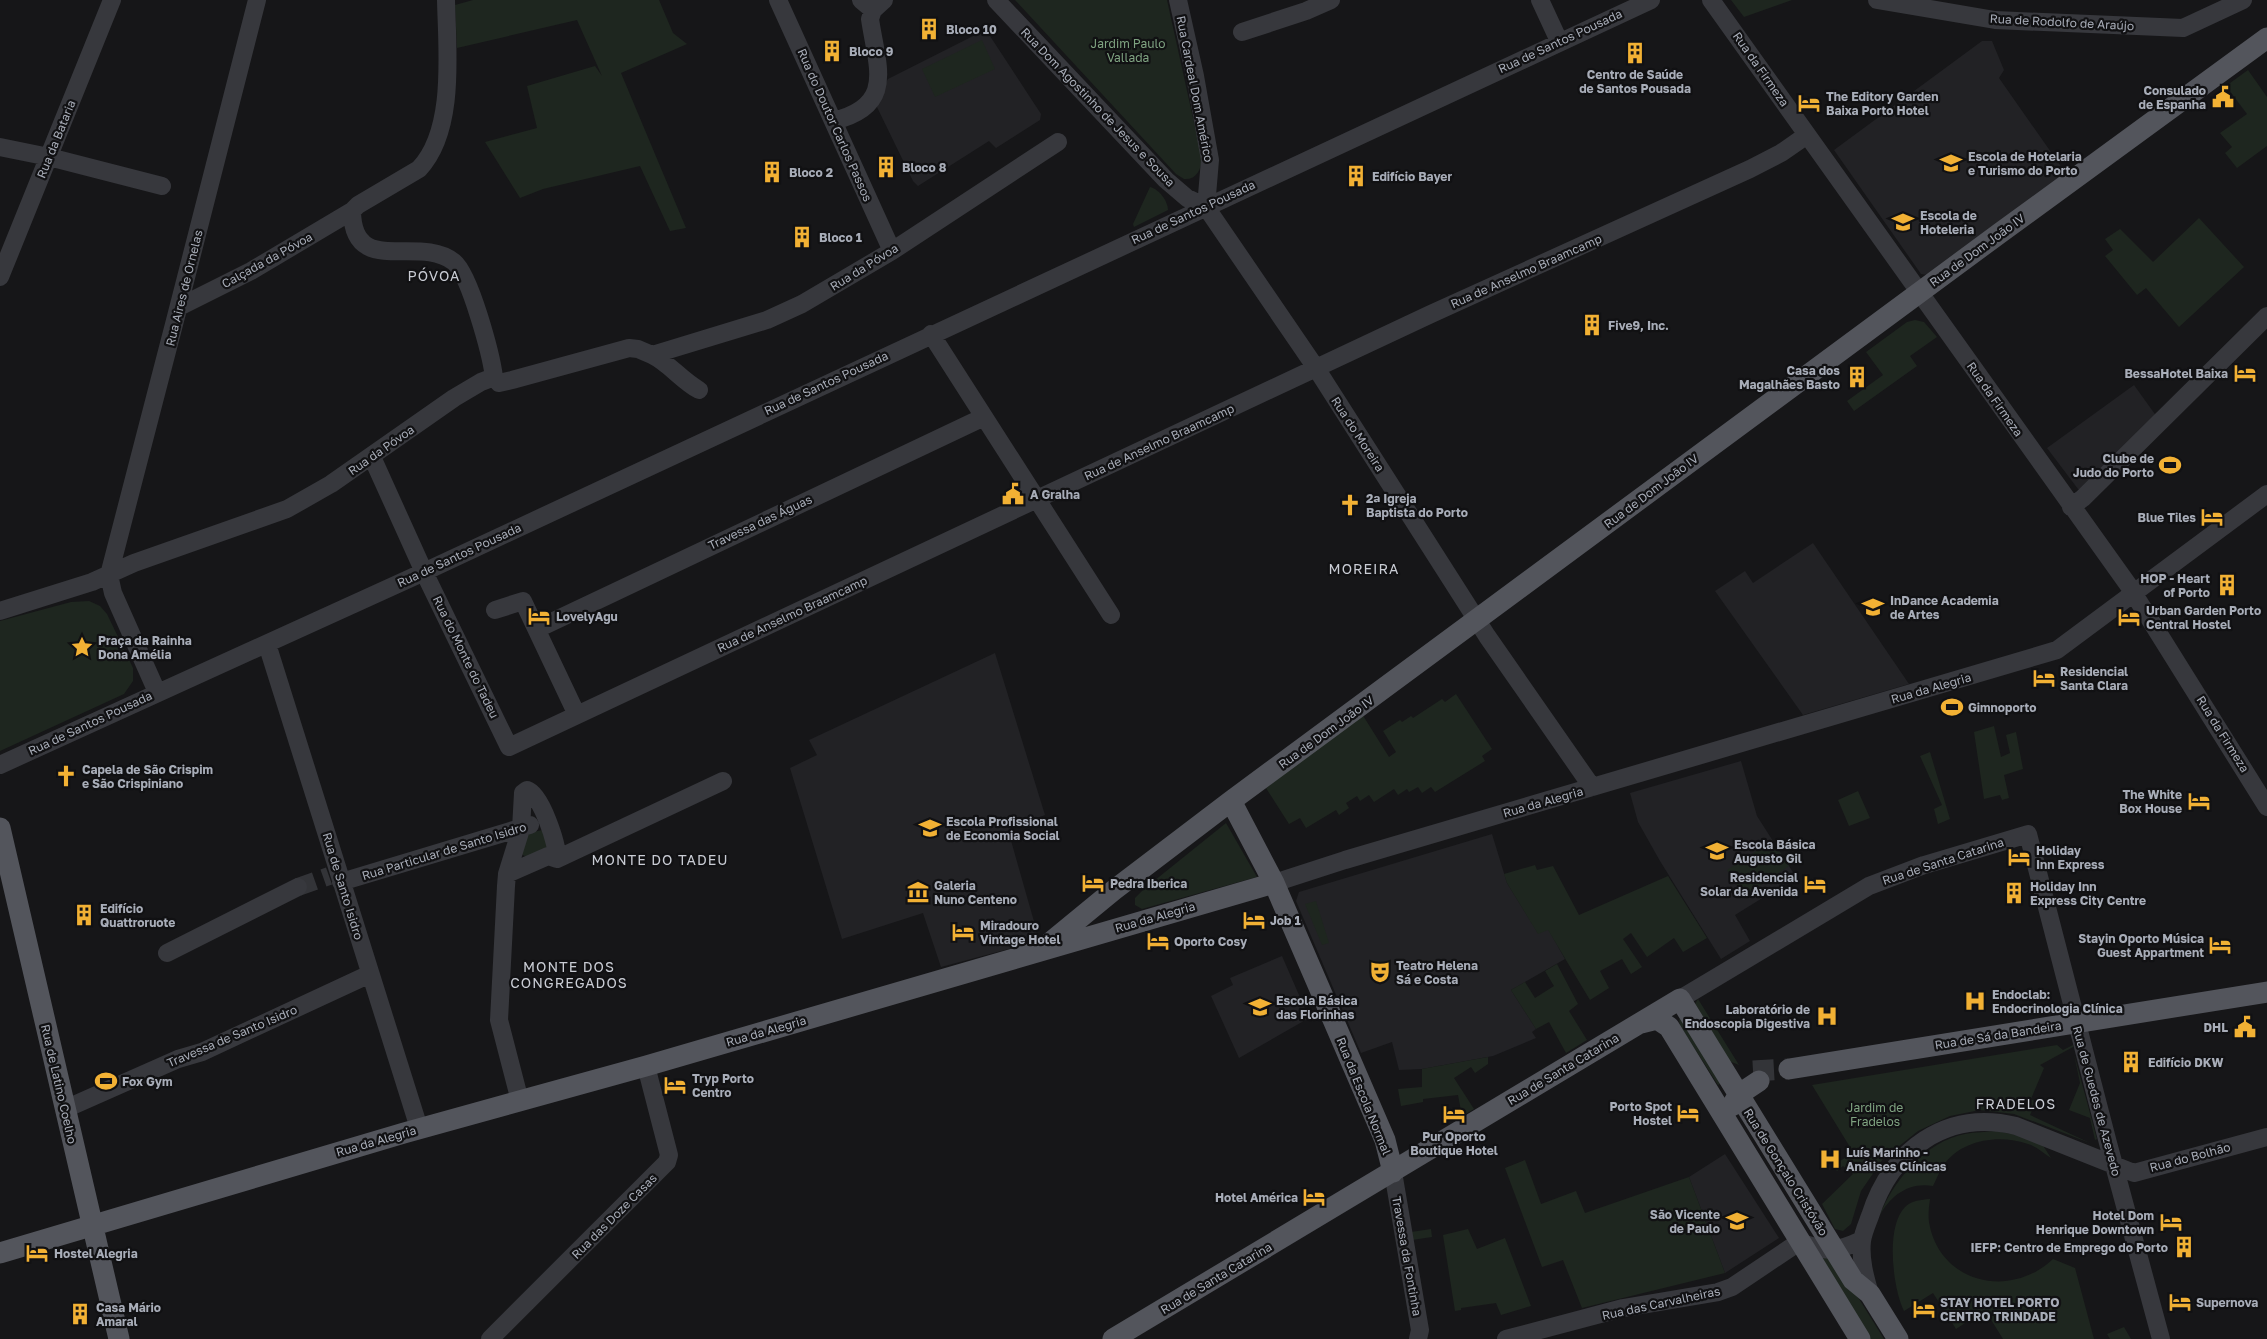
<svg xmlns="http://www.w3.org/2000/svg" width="2267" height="1339" font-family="'Golos Text',sans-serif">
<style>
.built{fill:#222225}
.green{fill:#1e261f}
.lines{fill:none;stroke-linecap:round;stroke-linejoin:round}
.minor-tunnel{stroke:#333438;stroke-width:18;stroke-dasharray:18 9;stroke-linecap:butt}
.major-tunnel{stroke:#333438;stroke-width:21;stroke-dasharray:21 11;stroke-linecap:butt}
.minor{stroke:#37383d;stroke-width:18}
.major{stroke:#53555c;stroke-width:21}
.labels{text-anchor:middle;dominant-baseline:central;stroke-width:4.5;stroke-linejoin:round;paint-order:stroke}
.street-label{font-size:12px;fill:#a8adb8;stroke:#111113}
.poi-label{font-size:12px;font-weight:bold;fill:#a8adb8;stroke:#111113;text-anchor:start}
.park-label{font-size:12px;fill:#7fa381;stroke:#111113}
.neighbourhood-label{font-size:14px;letter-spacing:1px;fill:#c9ccd4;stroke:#111113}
</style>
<rect width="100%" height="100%" fill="#161618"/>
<path class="built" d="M983,31l5,2 53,81 -1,6 -44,28 -7,-7 -71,45 -5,-5 -38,-78 13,-24z
M1982,41h10l12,29 -5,8 68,97 -139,100 -7,-1 -87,-124z
M2134,385l23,32 -75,73 -4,-1 -31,-41z
M1813,543l96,141 -106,31 -88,-124 30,-20 8,12z
M995,653l50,162 -37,15 29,102 -17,14 -79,21 -18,-54 -81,26 -52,-171 27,-13 -8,-15z
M1741,761l16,55 39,61 -61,38 15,26 -29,18 -61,-98 -22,-39 -8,-29z
M1492,834l15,49 31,50 10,-4 17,30 -54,31 25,39 -4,3 4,6 -43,18 -71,13 -23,1 -7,-28 -31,11 -65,-152 3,-9z
M1282,956l27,62 -70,40 -28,-62 22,-11 -3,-7z
M1725,1154l54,84 -54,35 -36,-96z"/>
<path class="green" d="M473,0h186l14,33 14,11 -66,29 65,155 -16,3 -30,-65 -97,23 -23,9 -35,-56 52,-14 -10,-42 68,-20 7,10 -25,-56 -120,28 -2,-43z
M1015,0h152l35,159c-1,11 -6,21 -18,20l-8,-5z
M1731,0h61l-48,17z
M982,40l13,29 -60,28 -13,-28z
M2248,70l19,27v49l-30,22 -12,-15 7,-6 -12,-14 27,-19 -21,-28z
M1150,187c9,2 18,14 18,23l-34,17 -1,-3z
M2199,218l45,49 -65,60 -33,-39 -9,7 -32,-39 8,-6 -8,-11 15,-10 33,33z
M1915,320l9,2 13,15 -27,19 7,10 -63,45 -7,-10 36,-26 -17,-23 41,-30z
M89,601l11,5 7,8 26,54v13l-9,13 -124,57v-130l71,-19z
M1456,694l36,55 -10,7 3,5 -50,31 -4,-5 -9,6 -4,-6 -9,5 -2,-3 -9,6 -4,-6 -20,13 -5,-7 -9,6 -3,-5 -11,7 3,5 -10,7 -3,-5 -30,18 -6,-10 -11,6 -23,-36 96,-74 27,43 7,-5 -13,-21 17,-11 2,2 9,-6 2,2 29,-19 3,3z
M1994,726l7,31 9,-4 -4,-18 10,-3 7,37 -19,6 5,23 -7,2 -2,-5 -16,4 -10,-67z
M1930,752l20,67 -12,5 -4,-15 8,-4 -22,-49z
M1858,791l12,27 -21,8 -11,-26z
M1226,823l31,54 -115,32 -7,-4v-7l9,-9z
M543,830l8,20 -25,7 -6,-4 7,-20z
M1772,841l17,25 -45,30 -17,-26z
M1535,865l2,5 16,-4 26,49 89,-39 39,62 -24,14 -9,-14 -27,19 -16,-24 -8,6 19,28 -11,7 -9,-15 -22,12 9,17 -19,12 -42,-70 -10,4 -31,-51 -3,-9z
M1316,901l13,42 -7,2 -17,-41z
M1557,964l21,40 -9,7 18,29 -21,13 -17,-31 -13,7 -25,-39 14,-8 10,16 19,-12 -9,-15z
M1698,999l41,66 -10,-4 -34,-57z
M1679,1019l7,3 37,60 -5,3 -38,-59z
M2057,1045l6,5 10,-5v2l-33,18 4,3 -13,31 5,3 -6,13 60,28 -76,-29 -34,-4 -30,6 -32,15 -35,28 -22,32 -10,33 -8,7 -8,-2 -13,-25 31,-30 -10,-8 -6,5 -4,-5 20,-14 -41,-67z
M2074,1054l23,85 -2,1 -5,-22 -21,-8 11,-27z
M1488,1057v7l-13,9 -4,-6 -17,11 20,31 -12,7 -4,-21 -35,4v3l-22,4 -3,-17 24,-2v-18z
M1996,1131l26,5 20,8 9,14c-8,-5 -15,-12 -23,-14 -28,-10 -67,-5 -85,22 -4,6 -7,14 -10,20 -25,-4 -43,10 -54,31 13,-35 47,-76 86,-83 10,-2 21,-2 31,-3z
M1525,1160l16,44 35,-13 9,22 104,-36 36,96 -143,35 -19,-48 -21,7 -37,-99z
M1930,1199c-1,7 -2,16 -1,23 10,61 81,78 124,37l22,9 19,71h-91l-18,-29 -29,19 -23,-36 -29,18c-11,-22 -19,-84 1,-104 7,-7 16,-7 25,-8z
M1431,1229l1,8 -20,3 -1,-8z
M1468,1229l9,20 28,-11 26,68 -30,9 -5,-12 -35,5v2l-6,1 -12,-76z
M1818,1256l15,1 51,82h-14z
M2124,1327l7,12h-21l-3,-5z"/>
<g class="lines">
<path class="minor-tunnel" d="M298,887l31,-11"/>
<path class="major-tunnel" d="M1753,1071l36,-2"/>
<path class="minor" d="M778,0l114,251
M861,0l12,10
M996,0l170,180 21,18 19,9 110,161 171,268 105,151
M1178,0l17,76 15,84 -4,47
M1540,0l19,41
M1711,0l418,586 138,221
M1877,0l118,20 188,8 60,-28
M1242,32l64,-21 25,-11
M833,121c63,-15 44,-54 37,-102l3,-9 11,-10
M0,147l49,10 113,29
M352,211c1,67 66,23 102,51 16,13 37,92 40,115
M0,277l112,-277
M181,306l70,-35 101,-60 6,-6 61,-36c37,-39 28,-119 27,-169
M931,334l180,281
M652,355c18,9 29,25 47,35
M494,377l5,6 13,-3 117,-32 9,1 14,6 115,-35 35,-16 90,-53 166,-109
M372,457l52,115 85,175 922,-433 319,-145 31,-16 26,-18
M2071,507l12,-9 184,-182
M495,610l28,-9 54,114
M0,611l92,-29 42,-19 153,-54 44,-25 123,-86 27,-16 13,-5
M537,629l447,-212
M267,644l152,484
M157,692l-44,-99 -4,-18c51,-191 98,-384 148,-575
M0,765l424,-193 1227,-572
M507,874l41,-18 9,3 166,-78
M341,882l189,-57
M1274,883l71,-23 712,-210 210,-156
M167,953l131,-66
M1680,999l189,-113 55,-21 104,-31 80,309 53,196
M520,1101l-21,-81 7,-134 1,-12 14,-45 2,-36 4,-3c14,4 31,55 30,69
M65,1109l113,-50 24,-7 168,-78
M1393,1172l27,158 -2,9
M1870,1294c-5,-17 -10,-35 -8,-53 1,-8 5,-17 8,-25 21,-66 76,-107 146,-90l118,47 133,-36
M490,1339l177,-177 2,-7 -23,-89
M1506,1339l117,-31 95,-16 14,-5 67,-45c29,10 35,11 63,-2"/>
<path class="major" d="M1231,801l43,82 111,257 8,32
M0,828l119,511
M1041,950l73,-60 117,-89 769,-568 267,-195
M1641,1023l16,-4 12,8 191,312
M1789,1069l478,-77
M1732,1106l6,-11 21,-14
M0,1253l404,-120 242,-67 628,-183
M1113,1339l567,-340 173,281 17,14 28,45"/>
</g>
<defs>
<g id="building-bare" transform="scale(1.725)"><path d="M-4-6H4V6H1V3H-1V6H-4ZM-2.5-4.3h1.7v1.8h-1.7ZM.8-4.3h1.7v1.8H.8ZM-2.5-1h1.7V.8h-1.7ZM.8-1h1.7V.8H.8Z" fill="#f2b134" stroke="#111113" stroke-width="2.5" paint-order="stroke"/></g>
<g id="civic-bare" transform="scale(1.725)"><path d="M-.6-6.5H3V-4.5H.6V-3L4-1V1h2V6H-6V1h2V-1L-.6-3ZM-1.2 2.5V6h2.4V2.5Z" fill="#f2b134" stroke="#111113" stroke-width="2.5" paint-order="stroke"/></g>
<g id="hotel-bare" transform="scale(1.725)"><path d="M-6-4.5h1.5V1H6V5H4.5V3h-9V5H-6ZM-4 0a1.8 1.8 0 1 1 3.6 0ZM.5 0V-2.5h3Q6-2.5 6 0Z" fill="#f2b134" stroke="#111113" stroke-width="2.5" paint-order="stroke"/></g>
<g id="school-bare" transform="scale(1.725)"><path d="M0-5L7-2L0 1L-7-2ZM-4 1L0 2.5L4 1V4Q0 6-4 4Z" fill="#f2b134" stroke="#111113" stroke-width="2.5" paint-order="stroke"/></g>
<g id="stadium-bare" transform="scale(1.725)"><path d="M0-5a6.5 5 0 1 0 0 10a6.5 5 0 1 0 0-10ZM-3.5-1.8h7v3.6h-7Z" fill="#f2b134" stroke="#111113" stroke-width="2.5" paint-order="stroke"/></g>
<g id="church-bare" transform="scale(1.725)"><path d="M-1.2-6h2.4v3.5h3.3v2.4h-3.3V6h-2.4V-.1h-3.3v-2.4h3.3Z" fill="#f2b134" stroke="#111113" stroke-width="2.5" paint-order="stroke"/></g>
<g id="sight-bare" transform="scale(1.725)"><path d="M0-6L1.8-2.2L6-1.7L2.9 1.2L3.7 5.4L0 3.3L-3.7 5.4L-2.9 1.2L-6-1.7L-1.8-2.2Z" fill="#f2b134" stroke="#111113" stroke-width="2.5" paint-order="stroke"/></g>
<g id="museum-bare" transform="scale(1.725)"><path d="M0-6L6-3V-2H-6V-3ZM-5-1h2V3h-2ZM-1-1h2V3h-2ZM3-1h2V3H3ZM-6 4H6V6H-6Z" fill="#f2b134" stroke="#111113" stroke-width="2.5" paint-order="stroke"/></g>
<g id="theatre-bare" transform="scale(1.725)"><path d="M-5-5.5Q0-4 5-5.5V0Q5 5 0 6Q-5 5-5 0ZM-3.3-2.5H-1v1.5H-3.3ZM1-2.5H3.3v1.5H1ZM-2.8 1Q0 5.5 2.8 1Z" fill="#f2b134" stroke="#111113" stroke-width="2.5" paint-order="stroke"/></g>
<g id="hospital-bare" transform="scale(1.725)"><path d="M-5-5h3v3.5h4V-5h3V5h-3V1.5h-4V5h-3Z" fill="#f2b134" stroke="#111113" stroke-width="2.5" paint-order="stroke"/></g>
</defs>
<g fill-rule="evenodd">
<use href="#building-bare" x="929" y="29"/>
<use href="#building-bare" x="832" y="51"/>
<use href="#building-bare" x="1635" y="53"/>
<use href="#civic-bare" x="2223" y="97"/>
<use href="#hotel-bare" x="1809" y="103"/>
<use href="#school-bare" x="1951" y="163"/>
<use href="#building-bare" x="886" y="167"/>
<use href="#building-bare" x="772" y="172"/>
<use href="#building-bare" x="1356" y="176"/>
<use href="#school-bare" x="1903" y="222"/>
<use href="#building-bare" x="802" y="237"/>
<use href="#building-bare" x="1592" y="325"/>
<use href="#hotel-bare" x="2245" y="373"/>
<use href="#building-bare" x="1857" y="377"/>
<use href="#stadium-bare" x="2170" y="465"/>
<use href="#civic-bare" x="1013" y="494"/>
<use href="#church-bare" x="1350" y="505"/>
<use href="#hotel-bare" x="2212" y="517"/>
<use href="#building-bare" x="2227" y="585"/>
<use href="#school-bare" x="1873" y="607"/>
<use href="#hotel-bare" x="539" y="616"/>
<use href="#hotel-bare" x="2129" y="617"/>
<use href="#sight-bare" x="82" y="647"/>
<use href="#hotel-bare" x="2044" y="678"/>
<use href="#stadium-bare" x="1952" y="707"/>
<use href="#church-bare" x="66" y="776"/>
<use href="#hotel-bare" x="2199" y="801"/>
<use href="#school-bare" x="930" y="828"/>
<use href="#school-bare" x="1717" y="851"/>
<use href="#hotel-bare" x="2019" y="857"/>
<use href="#hotel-bare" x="1093" y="883"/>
<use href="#hotel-bare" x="1815" y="884"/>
<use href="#museum-bare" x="918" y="892"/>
<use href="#building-bare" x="2014" y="893"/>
<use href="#building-bare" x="84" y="915"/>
<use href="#hotel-bare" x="1254" y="920"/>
<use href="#hotel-bare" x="963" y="932"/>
<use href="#hotel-bare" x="1158" y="941"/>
<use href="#hotel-bare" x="2220" y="945"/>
<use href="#theatre-bare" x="1380" y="972"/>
<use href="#hospital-bare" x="1975" y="1001"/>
<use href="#school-bare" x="1260" y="1007"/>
<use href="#hospital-bare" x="1827" y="1016"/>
<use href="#civic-bare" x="2245" y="1027"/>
<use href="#building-bare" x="2131" y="1062"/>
<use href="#stadium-bare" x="106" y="1081"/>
<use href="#hotel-bare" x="675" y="1085"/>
<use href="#hotel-bare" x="1688" y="1113"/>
<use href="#hotel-bare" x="1454" y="1114"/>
<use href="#hospital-bare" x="1830" y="1159"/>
<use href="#hotel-bare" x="1314" y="1197"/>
<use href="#school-bare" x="1737" y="1221"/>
<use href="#hotel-bare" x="2171" y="1222"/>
<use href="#building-bare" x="2184" y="1247"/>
<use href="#hotel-bare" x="37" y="1253"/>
<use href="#hotel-bare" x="2180" y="1302"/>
<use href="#hotel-bare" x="1924" y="1309"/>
<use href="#building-bare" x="80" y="1314"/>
</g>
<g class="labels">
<g class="street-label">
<text transform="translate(2062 22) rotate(3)">Rua de Rodolfo de Araújo</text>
<text transform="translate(1560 41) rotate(-25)">Rua de Santos Pousada</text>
<text transform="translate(1761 69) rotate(55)">Rua da Firmeza</text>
<text transform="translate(1195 89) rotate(79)">Rua Cardeal Dom Américo</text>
<text transform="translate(1098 107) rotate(46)">Rua Dom Agostinho de Jesus e Sousa</text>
<text transform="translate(835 125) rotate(66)">Rua do Doutor Carlos Passos</text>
<text transform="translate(56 139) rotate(-68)">Rua da Bataria</text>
<text transform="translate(1193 212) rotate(-25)">Rua de Santos Pousada</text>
<text transform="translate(1977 250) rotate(-36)">Rua de Dom João IV</text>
<text transform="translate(267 260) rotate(-29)">Calçada da Póvoa</text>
<text transform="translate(864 267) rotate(-32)">Rua da Póvoa</text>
<text transform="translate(1526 271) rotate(-24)">Rua de Anselmo Braamcamp</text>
<text transform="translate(184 288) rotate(-76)">Rua Aires de Ornelas</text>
<text transform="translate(826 383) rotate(-25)">Rua de Santos Pousada</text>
<text transform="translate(1995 399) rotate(55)">Rua da Firmeza</text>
<text transform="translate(1358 434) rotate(57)">Rua do Moreira</text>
<text transform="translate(1159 442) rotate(-25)">Rua de Anselmo Braamcamp</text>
<text transform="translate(381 450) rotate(-35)">Rua da Póvoa</text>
<text transform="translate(1651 491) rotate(-37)">Rua de Dom João IV</text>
<text transform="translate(760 522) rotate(-25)">Travessa das Águas</text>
<text transform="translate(459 555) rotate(-25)">Rua de Santos Pousada</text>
<text transform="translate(792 614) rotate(-25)">Rua de Anselmo Braamcamp</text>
<text transform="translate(466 657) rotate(64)">Rua do Monte do Tadeu</text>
<text transform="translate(1931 688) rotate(-16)">Rua da Alegria</text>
<text transform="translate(90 723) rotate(-25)">Rua de Santos Pousada</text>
<text transform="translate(1326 732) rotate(-36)">Rua de Dom João IV</text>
<text transform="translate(2223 734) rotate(58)">Rua da Firmeza</text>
<text transform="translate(1543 802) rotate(-16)">Rua da Alegria</text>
<text transform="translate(444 851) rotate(-17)">Rua Particular de Santo Isidro</text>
<text transform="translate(1943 861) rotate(-18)">Rua de Santa Catarina</text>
<text transform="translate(343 886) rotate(73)">Rua de Santo Isidro</text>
<text transform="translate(1155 917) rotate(-16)">Rua da Alegria</text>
<text transform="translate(766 1031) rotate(-16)">Rua da Alegria</text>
<text transform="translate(1998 1035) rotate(-9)">Rua de Sá da Bandeira</text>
<text transform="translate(232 1036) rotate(-23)">Travessa de Santo Isidro</text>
<text transform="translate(1563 1069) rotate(-31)">Rua de Santa Catarina</text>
<text transform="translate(59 1084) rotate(77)">Rua de Latino Coelho</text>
<text transform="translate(1364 1096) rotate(68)">Rua da Escola Normal</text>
<text transform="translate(2097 1101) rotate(75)">Rua de Guedes de Azevedo</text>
<text transform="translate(376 1141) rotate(-16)">Rua da Alegria</text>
<text transform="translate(2190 1157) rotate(-15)">Rua do Bolhão</text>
<text transform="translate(1786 1172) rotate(58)">Rua de Gonçalo Cristóvão</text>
<text transform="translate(614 1216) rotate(-45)">Rua das Doze Casas</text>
<text transform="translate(1407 1256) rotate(80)">Travessa da Fontinha</text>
<text transform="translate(1216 1278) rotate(-31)">Rua de Santa Catarina</text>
<text transform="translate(1661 1303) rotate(-12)">Rua das Carvalheiras</text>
</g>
<g class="poi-label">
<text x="946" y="29">Bloco 10</text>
<text x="849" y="51">Bloco 9</text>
<text x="1635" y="74" text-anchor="middle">Centro de Saúde<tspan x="1635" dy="14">de Santos Pousada</tspan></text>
<text x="2206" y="90" text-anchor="end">Consulado<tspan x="2206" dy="14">de Espanha</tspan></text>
<text x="1826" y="96">The Editory Garden<tspan x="1826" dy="14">Baixa Porto Hotel</tspan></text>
<text x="1968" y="156">Escola de Hotelaria<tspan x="1968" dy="14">e Turismo do Porto</tspan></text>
<text x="902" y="167">Bloco 8</text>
<text x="789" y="172">Bloco 2</text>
<text x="1372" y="176">Edifício Bayer</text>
<text x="1920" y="215">Escola de<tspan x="1920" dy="14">Hoteleria</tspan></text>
<text x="819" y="237">Bloco 1</text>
<text x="1608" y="325">Five9, Inc.</text>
<text x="1840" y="370" text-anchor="end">Casa dos<tspan x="1840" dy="14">Magalhães Basto</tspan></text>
<text x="2228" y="373" text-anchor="end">BessaHotel Baixa</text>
<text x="2154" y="458" text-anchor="end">Clube de<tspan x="2154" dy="14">Judo do Porto</tspan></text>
<text x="1030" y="494">A Gralha</text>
<text x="1366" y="498">2ª Igreja<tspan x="1366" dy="14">Baptista do Porto</tspan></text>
<text x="2196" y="517" text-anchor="end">Blue Tiles</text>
<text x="2210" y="578" text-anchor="end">HOP - Heart<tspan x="2210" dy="14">of Porto</tspan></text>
<text x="1890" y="600">InDance Academia<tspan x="1890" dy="14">de Artes</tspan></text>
<text x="2146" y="610">Urban Garden Porto<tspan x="2146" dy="14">Central Hostel</tspan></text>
<text x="556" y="616">LovelyAgu</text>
<text x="98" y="640">Praça da Rainha<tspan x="98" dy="14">Dona Amélia</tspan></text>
<text x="2060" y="671">Residencial<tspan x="2060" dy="14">Santa Clara</tspan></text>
<text x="1968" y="707">Gimnoporto</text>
<text x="82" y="769">Capela de São Crispim<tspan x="82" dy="14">e São Crispiniano</tspan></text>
<text x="2182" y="794" text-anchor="end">The White<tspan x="2182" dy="14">Box House</tspan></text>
<text x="946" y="821">Escola Profissional<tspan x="946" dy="14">de Economia Social</tspan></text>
<text x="1734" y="844">Escola Básica<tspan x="1734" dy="14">Augusto Gil</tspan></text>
<text x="2036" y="850">Holiday<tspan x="2036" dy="14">Inn Express</tspan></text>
<text x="1798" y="877" text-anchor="end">Residencial<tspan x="1798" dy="14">Solar da Avenida</tspan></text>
<text x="1110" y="883">Pedra Iberica</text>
<text x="934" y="885">Galeria<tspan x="934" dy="14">Nuno Centeno</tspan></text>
<text x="2030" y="886">Holiday Inn<tspan x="2030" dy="14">Express City Centre</tspan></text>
<text x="100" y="908">Edifício<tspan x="100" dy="14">Quattroruote</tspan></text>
<text x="1270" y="920">Job 1</text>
<text x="980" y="925">Miradouro<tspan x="980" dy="14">Vintage Hotel</tspan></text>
<text x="2204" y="938" text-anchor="end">Stayin Oporto Música<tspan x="2204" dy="14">Guest Appartment</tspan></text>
<text x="1174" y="941">Oporto Cosy</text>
<text x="1396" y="965">Teatro Helena<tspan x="1396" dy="14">Sá e Costa</tspan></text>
<text x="1992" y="994">Endoclab:<tspan x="1992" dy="14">Endocrinologia Clínica</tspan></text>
<text x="1276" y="1000">Escola Básica<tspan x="1276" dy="14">das Florinhas</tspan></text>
<text x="1810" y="1009" text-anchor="end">Laboratório de<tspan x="1810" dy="14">Endoscopia Digestiva</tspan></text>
<text x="2228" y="1027" text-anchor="end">DHL</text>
<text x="2148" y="1062">Edifício DKW</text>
<text x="692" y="1078">Tryp Porto<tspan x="692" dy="14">Centro</tspan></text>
<text x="122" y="1081">Fox Gym</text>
<text x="1672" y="1106" text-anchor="end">Porto Spot<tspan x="1672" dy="14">Hostel</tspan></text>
<text x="1454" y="1136" text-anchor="middle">Pur Oporto<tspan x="1454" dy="14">Boutique Hotel</tspan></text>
<text x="1846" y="1152">Luís Marinho -<tspan x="1846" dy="14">Análises Clínicas</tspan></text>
<text x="1298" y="1197" text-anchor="end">Hotel América</text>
<text x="1720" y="1214" text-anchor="end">São Vicente<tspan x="1720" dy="14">de Paulo</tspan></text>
<text x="2154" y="1215" text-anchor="end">Hotel Dom<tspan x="2154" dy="14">Henrique Downtown</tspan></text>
<text x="2168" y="1247" text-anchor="end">IEFP: Centro de Emprego do Porto</text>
<text x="54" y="1253">Hostel Alegria</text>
<text x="1940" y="1302">STAY HOTEL PORTO<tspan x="1940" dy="14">CENTRO TRINDADE</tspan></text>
<text x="2196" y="1302">Supernova</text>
<text x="96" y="1307">Casa Mário<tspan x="96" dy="14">Amaral</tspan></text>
</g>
<g class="park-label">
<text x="1128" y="43">Jardim Paulo<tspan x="1128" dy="14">Vallada</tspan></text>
<text x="1875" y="1107">Jardim de<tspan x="1875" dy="14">Fradelos</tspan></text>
</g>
<g class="neighbourhood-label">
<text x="434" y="275">PÓVOA</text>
<text x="1364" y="568">MOREIRA</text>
<text x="660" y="859">MONTE DO TADEU</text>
<text x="569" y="966">MONTE DOS<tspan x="569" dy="16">CONGREGADOS</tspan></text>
<text x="2016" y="1103">FRADELOS</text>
</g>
</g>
</svg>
